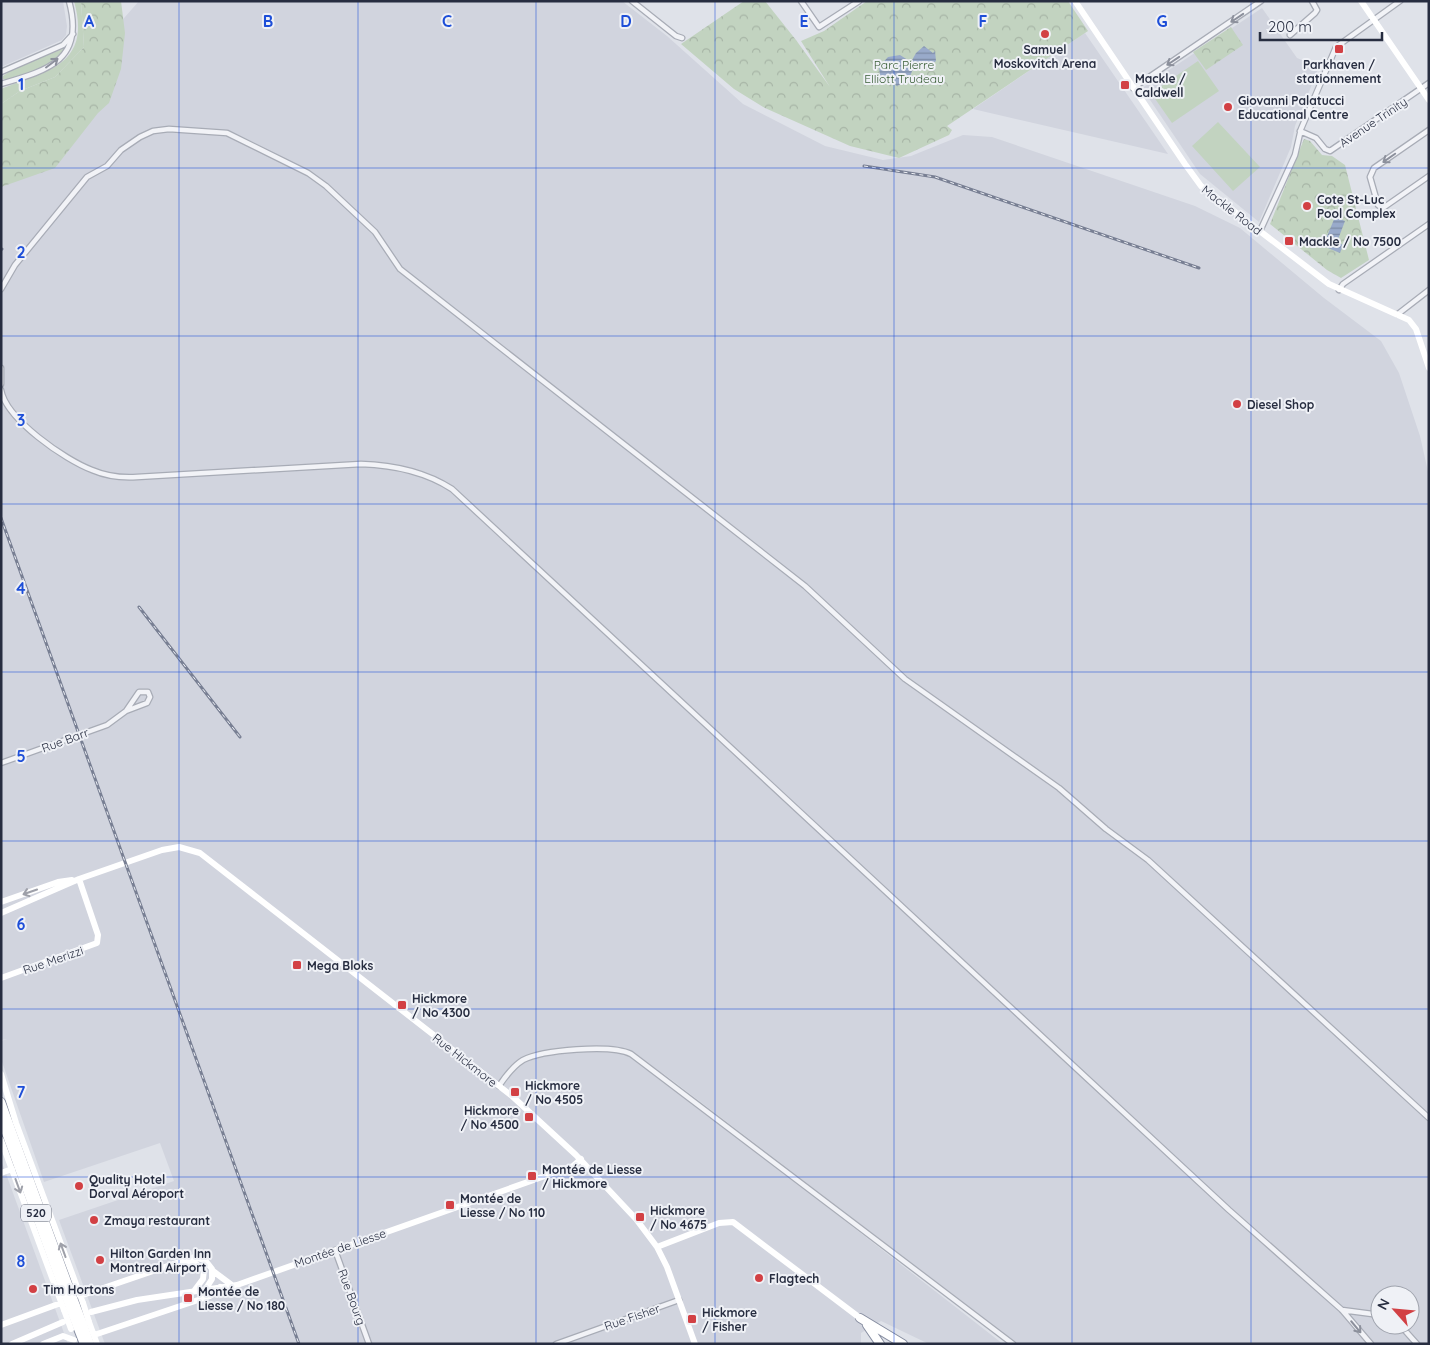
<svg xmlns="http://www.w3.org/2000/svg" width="1430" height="1345" font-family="Quicksand,sans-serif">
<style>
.built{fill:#d1d4de;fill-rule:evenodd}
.green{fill:#c2d3c0}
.forest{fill:url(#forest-crowns)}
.water{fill:url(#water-rules)}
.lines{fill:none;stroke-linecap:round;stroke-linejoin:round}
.street-casing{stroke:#a8acb6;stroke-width:7}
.highway-casing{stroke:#868da0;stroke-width:10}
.street{stroke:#f2f3f7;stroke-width:4.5}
.secondary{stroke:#fff;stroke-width:6}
.highway{stroke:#fff;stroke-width:8}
.rail-casing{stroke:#787f93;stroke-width:3}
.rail{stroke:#eff1f6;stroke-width:1;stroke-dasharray:4;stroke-linecap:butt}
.highway-bridge-casing{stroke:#868da0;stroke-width:10;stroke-linecap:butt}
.secondary-bridge{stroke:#fff;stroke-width:6}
.highway-bridge{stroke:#fff;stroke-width:8}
.oneway{stroke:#8c909c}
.oneway2{stroke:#9ea0a9}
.grid{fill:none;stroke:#1d4ed8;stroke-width:1;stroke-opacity:0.55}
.poi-dot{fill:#d24044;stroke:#eff1f6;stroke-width:2}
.labels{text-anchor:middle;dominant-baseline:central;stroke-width:4;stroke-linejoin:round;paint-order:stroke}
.shield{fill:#eff1f6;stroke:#636877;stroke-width:1}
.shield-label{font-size:11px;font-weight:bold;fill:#272d40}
.poi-label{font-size:12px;font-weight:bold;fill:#272d40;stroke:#eff1f6;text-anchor:start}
.park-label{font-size:12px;fill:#375c34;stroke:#eff1f6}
.street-label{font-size:12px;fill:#272d40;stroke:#eff1f6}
.grid-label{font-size:16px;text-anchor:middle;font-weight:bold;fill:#1d4ed8;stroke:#eff1f6;stroke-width:4;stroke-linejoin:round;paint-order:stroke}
</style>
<defs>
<pattern id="forest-crowns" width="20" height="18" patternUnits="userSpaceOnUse" patternTransform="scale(1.25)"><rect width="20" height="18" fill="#c2d3c0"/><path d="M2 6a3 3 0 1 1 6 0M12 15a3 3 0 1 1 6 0" fill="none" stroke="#a7b5a6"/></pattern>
<pattern id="water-rules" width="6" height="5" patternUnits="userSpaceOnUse" patternTransform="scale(1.25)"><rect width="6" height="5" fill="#99aaca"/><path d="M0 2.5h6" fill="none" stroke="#7d8ba5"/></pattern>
</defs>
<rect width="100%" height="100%" fill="#dfe2e9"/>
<path class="built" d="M1,1h62l4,25 -1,9 -4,5 -61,27z
M139,1h483l45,35 76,68 82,42 58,14 28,-4 52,-21 29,2 203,69 45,22 84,70 57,43 18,32 21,63 9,40v868h-417l-27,-25 -325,-248 103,86 240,187h-74l-48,-23 -20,12v11h-756l-46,-124 115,-39 -14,-38 -116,39 -43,-123v-18l6,-2 -6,1v-860l117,-155zM1380,1295h30v30h-30z
M1262,8l35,50 22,9 -24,59 -4,21 -32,75 -59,-48 -58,-86z
M1085,33l83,121 -195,-45z
M1,1160l67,184h-67z"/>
<path class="green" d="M74,1h7l3,46 -29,30 -35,14 -19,13v-15c46,-18 91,-24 73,-88z
M65,48c-10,15 -43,33 -62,31v-3l10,-7z
M1198,61l21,30 -47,32 -21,-30z
M1218,122l42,45 -27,24 -41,-45z"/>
<path class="forest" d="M81,1h40l4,32 -4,36 -12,34 -11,10 -43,55 -54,19v-83l19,-13 35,-14 29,-30z
M744,1h21l31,39 34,47 -29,-46 23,-10 43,-30h201l20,30 -141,95 5,4 -3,5 -50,23 -49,-12 -85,-38 -31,-19 -53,-45z
M1231,27l12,18 -37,25 -13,-18z
M1304,139l6,2 12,14 10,1 13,9 24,95 -28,18 -14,-8 -57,-46z"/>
<path class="water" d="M924,46l9,7 2,-2 1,10 -11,8h-12l-6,14 -11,3 -2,-6h-10l-4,-5 -1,-8 9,-10 12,-2 11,7 5,-9z
M1335,217l10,4 -8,21 6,3 -3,8 -17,-7z"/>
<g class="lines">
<g class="street-casing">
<path id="street" d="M632,1l44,35 6,2
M801,1l18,26 40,-26
M1290,35l25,-22 2,-3 -5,-9
M1,72l62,-27 10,-11
M1,84c48,-14 84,-24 68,-83
M1133,88l128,-87
M1429,130l-55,38 -4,9 8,28 5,3 46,-32
M1300,131l16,7 9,11 5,2 99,-68
M1260,231l35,-76 6,-26 35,-82 64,-46
M1,289l14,-24 72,-88 20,-11 14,-16 19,-13 13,-6 16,-2 58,4 81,40 18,13 49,46 25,37 405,317 100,93 154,109 47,41 42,31 281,258
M1339,290l4,-6 86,-60
M1398,314l31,-24
M1,368v16
M1,390c5,29 64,70 91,80 14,6 30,8 45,7l224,-13c33,1 63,7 91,25l777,721 113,100 29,34
M1,763l106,-38 19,-14 21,-8 3,-6 -2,-5h-9l-13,19
M499,1086c6,-9 14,-20 24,-26 19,-10 88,-16 108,-6l382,290
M335,1250l34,94
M1342,1310l38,5
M1400,1325l17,19
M556,1344l123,-44"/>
</g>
<g class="highway-casing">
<path id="highway" d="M1,1102l75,204
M1,1119l69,189
M860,1318l43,26
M83,1324l7,20
M867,1325l13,19
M77,1326l7,18"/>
</g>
<use href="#street" class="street"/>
<path class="secondary" d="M1075,1l110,163 16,22 128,98 80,36 7,9 13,39
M1361,1l68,99
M1,902l57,-20 14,-2
M1,913l78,-34 83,-29 17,-3 21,6 312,243 64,59 60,64 21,28 10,20 28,77
M1,978l96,-35 1,-8 -19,-56
M1,1074l15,49 67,180
M1,1140l63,170
M1,1173l11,-4
M657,1247l62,-24 14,-1 127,96
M182,1262l13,1 9,7 -1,9 -9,12
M213,1271l20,15
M80,1296l114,-39 11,3 7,9v10l-7,11
M91,1312l46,-12 100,-15 336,-119 8,-7
M89,1322l8,22
M1,1325l60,-22
M94,1335l116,-39 10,-9
M12,1344l51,-22
M43,1344l20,-8 11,4"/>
<use href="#highway" class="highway"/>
<g class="rail-casing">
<path id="rail" d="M864,166l71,11 264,91
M1,250l1,-1
M1,518l298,826
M139,607l101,130"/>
</g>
<use href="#rail" class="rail"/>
<g class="highway-bridge-casing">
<path id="highway-bridge" d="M76,1306l7,18
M70,1308l7,18"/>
</g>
<path class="secondary-bridge" d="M83,1303l6,19
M64,1310l7,19"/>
<use href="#highway-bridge" class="highway-bridge"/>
</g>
<defs><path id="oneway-shaft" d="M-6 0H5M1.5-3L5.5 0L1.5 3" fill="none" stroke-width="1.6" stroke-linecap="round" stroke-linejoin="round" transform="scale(1.25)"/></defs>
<g class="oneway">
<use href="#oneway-shaft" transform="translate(1237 18) rotate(146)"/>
<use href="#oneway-shaft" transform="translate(1173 61) rotate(146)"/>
<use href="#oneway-shaft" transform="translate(52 63) rotate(-37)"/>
<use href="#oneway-shaft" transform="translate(1389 158) rotate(145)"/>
<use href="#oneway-shaft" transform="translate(1356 1327) rotate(50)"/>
</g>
<g class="oneway2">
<use href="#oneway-shaft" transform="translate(30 892) rotate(161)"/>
<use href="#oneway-shaft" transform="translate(18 1186) rotate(70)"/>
<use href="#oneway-shaft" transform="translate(63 1250) rotate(-110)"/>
</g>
<path class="grid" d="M179,1v1343M358,1v1343M536,1v1343M715,1v1343M894,1v1343M1072,1v1343M1251,1v1343M1,168h1428M1,336h1428M1,504h1428M1,672h1428M1,841h1428M1,1009h1428M1,1177h1428"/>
<g class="poi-dot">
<circle cx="1045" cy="34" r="5"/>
<rect x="1334" y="44" width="10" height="10" rx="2.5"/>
<rect x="1120" y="80" width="10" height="10" rx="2.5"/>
<circle cx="1228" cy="107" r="5"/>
<circle cx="1307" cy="206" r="5"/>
<rect x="1284" y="236" width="10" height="10" rx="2.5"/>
<circle cx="1237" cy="404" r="5"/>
<rect x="292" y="960" width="10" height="10" rx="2.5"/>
<rect x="397" y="1000" width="10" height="10" rx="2.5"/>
<rect x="510" y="1087" width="10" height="10" rx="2.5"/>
<rect x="524" y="1112" width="10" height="10" rx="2.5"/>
<rect x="527" y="1171" width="10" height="10" rx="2.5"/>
<circle cx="79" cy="1186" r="5"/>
<rect x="445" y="1200" width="10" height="10" rx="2.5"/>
<rect x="635" y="1212" width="10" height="10" rx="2.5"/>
<circle cx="94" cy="1220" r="5"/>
<circle cx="100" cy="1260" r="5"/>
<circle cx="759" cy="1278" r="5"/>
<circle cx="33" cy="1289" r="5"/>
<rect x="183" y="1293" width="10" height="10" rx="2.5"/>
<rect x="687" y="1314" width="10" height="10" rx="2.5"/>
</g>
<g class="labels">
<rect class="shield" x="21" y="1204.5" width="30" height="17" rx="4"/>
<g class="shield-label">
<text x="36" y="1213">520</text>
</g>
<g class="poi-label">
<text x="1045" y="49" text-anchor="middle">Samuel<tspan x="1045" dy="14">Moskovitch Arena</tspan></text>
<text x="1339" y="64" text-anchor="middle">Parkhaven /<tspan x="1339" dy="14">stationnement</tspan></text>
<text x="1135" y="78">Mackle /<tspan x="1135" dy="14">Caldwell</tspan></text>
<text x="1238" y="100">Giovanni Palatucci<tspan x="1238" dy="14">Educational Centre</tspan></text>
<text x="1317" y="199">Cote St-Luc<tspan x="1317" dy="14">Pool Complex</tspan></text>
<text x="1299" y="241">Mackle / No 7500</text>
<text x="1247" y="404">Diesel Shop</text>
<text x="307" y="965">Mega Bloks</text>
<text x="412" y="998">Hickmore<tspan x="412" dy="14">/ No 4300</tspan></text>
<text x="525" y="1085">Hickmore<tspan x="525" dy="14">/ No 4505</tspan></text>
<text x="519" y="1110" text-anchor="end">Hickmore<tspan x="519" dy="14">/ No 4500</tspan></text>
<text x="542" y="1169">Montée de Liesse<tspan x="542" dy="14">/ Hickmore</tspan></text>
<text x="89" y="1179">Quality Hotel<tspan x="89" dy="14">Dorval Aéroport</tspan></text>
<text x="460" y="1198">Montée de<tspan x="460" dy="14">Liesse / No 110</tspan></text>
<text x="650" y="1210">Hickmore<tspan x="650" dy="14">/ No 4675</tspan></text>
<text x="104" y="1220">Zmaya restaurant</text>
<text x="110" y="1253">Hilton Garden Inn<tspan x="110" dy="14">Montreal Airport</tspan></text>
<text x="769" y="1278">Flagtech</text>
<text x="43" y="1289">Tim Hortons</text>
<text x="198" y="1291">Montée de<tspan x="198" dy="14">Liesse / No 180</tspan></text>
<text x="702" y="1312">Hickmore<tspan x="702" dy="14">/ Fisher</tspan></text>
</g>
<g class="park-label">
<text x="904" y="64">Parc Pierre<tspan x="904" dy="14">Elliott Trudeau</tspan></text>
</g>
<g class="street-label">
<text transform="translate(1373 122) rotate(-34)">Avenue Trinity</text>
<text transform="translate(1232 210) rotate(38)">Mackle Road</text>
<text transform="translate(65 740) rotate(-20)">Rue Barr</text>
<text transform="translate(53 960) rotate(-19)">Rue Merizzi</text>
<text transform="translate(465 1060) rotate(38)">Rue Hickmore</text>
<text transform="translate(340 1248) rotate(-19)">Montée de Liesse</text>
<text transform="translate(352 1297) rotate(70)">Rue Bourg</text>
<text transform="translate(632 1317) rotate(-19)">Rue Fisher</text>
</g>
</g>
<g class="grid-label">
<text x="89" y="27">A</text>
<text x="268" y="27">B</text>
<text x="447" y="27">C</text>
<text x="626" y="27">D</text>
<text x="804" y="27">E</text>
<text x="983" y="27">F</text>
<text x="1162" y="27">G</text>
<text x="21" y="90">1</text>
<text x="21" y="258">2</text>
<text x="21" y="426">3</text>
<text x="21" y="594">4</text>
<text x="21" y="762">5</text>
<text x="21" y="930">6</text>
<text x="21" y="1098">7</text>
<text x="21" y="1267">8</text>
</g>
<rect width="1430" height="1345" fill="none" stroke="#272d40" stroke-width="5"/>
<g transform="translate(1395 1310) rotate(297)"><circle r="24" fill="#eff1f6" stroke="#9fa3ad"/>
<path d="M0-4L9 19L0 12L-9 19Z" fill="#d24044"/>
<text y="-8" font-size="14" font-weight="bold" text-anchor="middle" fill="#272d40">N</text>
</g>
<path d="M1260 32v8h122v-8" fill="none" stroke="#272d40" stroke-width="2.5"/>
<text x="1268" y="32" font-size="15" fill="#272d40" stroke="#eff1f6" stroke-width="4" paint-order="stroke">200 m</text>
</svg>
